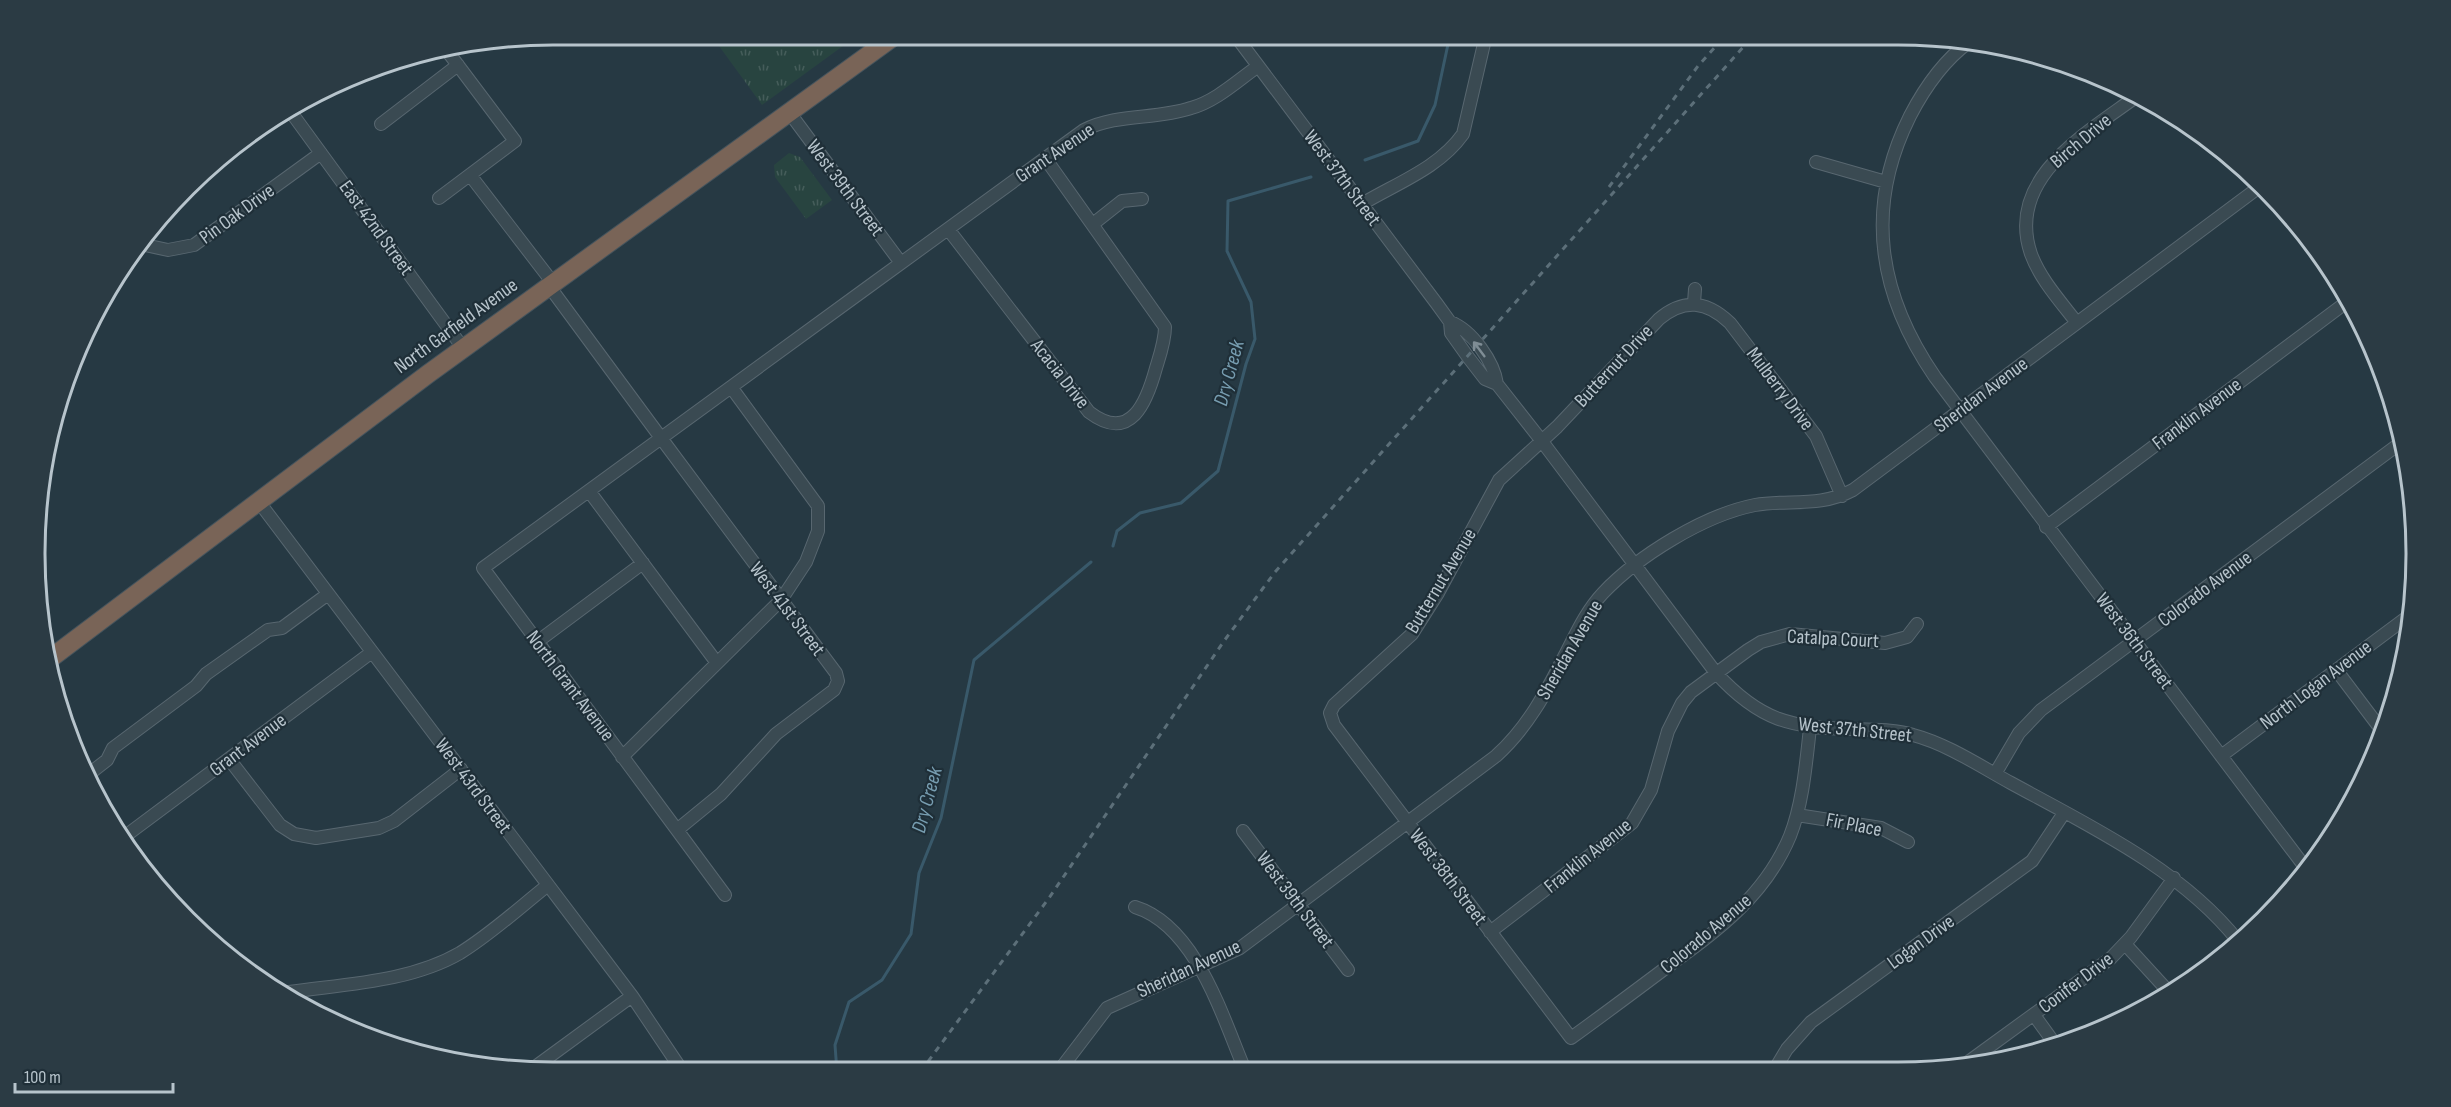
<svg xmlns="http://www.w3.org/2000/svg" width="2451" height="1107" font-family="'Sofia Sans Condensed',sans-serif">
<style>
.grass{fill:url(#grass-tufts)}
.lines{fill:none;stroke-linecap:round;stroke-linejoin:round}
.stream{stroke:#39596a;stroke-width:3}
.minor-casing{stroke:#586770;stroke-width:14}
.highway-casing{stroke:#45545d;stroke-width:20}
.minor{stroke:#3a4a52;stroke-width:12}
.highway{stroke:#796457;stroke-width:18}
.rail{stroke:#5c6f79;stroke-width:3;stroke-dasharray:6 6;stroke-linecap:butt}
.oneway{stroke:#7f8d95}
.labels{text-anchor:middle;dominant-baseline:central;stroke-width:4.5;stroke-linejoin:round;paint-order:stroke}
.street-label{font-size:20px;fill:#b7c4cc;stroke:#1f2f38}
.water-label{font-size:21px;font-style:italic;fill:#779db0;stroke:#1f2f38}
.rim{fill:none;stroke:#b7c4cc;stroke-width:3}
</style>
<defs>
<pattern id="grass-tufts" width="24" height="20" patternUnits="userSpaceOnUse" patternTransform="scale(1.5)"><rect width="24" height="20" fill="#284440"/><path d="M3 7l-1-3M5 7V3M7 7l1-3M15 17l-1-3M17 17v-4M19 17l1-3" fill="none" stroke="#455d5a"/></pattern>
</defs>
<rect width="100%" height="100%" fill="#263943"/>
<path class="grass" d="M711,35h147l-96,70z
M789,153l11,4 32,43 -26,19 -31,-42 -1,-12z"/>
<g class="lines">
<path class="stream" d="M1365,160l53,-19 17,-36 15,-70
M1113,546l4,-15 23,-18 41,-10 37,-32 28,-107 9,-25 -4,-37 -24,-51 1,-50 83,-24
M837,1072l-2,-27 14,-43 33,-22 29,-46 8,-61 22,-55 33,-158 117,-98"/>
<g class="minor-casing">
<path id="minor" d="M1235,35l202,269 13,18 1,11 17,24 17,22 12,5 44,56 175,233c44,48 75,55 138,56 19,1 40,0 59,6 34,9 67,31 98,48 79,43 171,87 227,158
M1969,42c-26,19 -44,45 -59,74 -46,92 -32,178 25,261l373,494
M288,108l175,240
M789,112l112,151
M381,124l77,-59
M1816,162l70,20
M470,175l83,108
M439,198l76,-57 -67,-89
M1362,204c35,-21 77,-36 101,-70l23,-99
M1093,224l29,-23 20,-2
M948,229l141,183c42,32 58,-11 67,-44 4,-13 9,-27 9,-41l-120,-169
M145,245l23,5 26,-5 127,-92
M549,286l101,137 14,19 172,231 2,8 -4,9 -58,44 -55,60 -44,36 -194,-262c130,-95 261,-190 392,-286l209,-152c34,-17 71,-10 107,-22 25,-7 46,-27 66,-41
M1694,303l1,-14
M1450,322c22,8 44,40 47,62
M2077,323c-16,-21 -37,-44 -46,-69 -26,-76 56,-121 106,-158
M589,491l128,172
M259,502l373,494 51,76
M2046,527l302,-226
M537,642l106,-79
M2337,671l46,61
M1810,728c-4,35 -7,75 -20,108 -25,60 -72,94 -123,131 -32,24 -64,48 -96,71l-237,-313 -4,-12 4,-8 78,-71 26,-41 61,-113 58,-53 102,-108c25,-21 48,-18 71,4l86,113 26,60
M2221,756l189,-141
M622,757l159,-157 25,-38 12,-31v-25l-87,-119
M229,759l51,66 14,9 22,4 63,-10 15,-7 67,-52
M89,774l18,-14 6,-12 83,-62 10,-12 62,-44 14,-2 46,-34
M1995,774l24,-41 22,-23 362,-269
M1797,815l84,13 27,14
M677,830l48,65
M1243,831l105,139
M124,837l248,-185
M1135,907c61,19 87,109 110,163
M1490,932l142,-109 19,-33 17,-59 14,-28 9,-11 57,-42 13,-8 29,-8 95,9 22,-6 10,-13
M2125,944l43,47
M289,992c56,-8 121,-10 171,-39 31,-19 59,-45 88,-68
M2034,1015l21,29
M1960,1068l151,-110 20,-21 43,-59
M1775,1069l12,-20 24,-27 221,-161 32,-48
M531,1070l101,-74
M1059,1071l48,-63 133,-60 256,-192c31,-28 50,-63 69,-101 11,-21 21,-44 38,-62 35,-37 101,-78 152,-88 34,-6 64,3 98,-15l409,-305"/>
</g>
<g class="highway-casing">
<path id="highway" d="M47,661l381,-287 468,-339"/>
</g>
<use href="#minor" class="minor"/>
<use href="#highway" class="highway"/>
<path class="rail" d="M1609,187l89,-121 28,-31
M921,1071l128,-173 175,-257 51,-69 479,-537"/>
</g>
<defs><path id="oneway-shaft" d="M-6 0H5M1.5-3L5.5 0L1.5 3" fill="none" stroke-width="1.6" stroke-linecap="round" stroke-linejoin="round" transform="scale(1.5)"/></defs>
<use class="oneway" href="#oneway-shaft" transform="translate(1479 349) rotate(-127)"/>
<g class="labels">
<g class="street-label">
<text transform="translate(2081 141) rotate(-40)">Birch Drive</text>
<text transform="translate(1055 153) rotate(-34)">Grant Avenue</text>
<text transform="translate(1342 178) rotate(53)">West 37th Street</text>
<text transform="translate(845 188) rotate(53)">West 39th Street</text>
<text transform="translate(237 214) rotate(-36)">Pin Oak Drive</text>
<text transform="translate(376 228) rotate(54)">East 42nd Street</text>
<text transform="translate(456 326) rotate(-36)">North Garfield Avenue</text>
<text transform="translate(1614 366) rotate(-47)">Butternut Drive</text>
<text transform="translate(1060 374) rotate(52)">Acacia Drive</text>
<text transform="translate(1780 389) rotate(53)">Mulberry Drive</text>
<text transform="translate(1981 395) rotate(-37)">Sheridan Avenue</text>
<text transform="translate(2197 414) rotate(-37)">Franklin Avenue</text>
<text transform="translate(1441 581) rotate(-59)">Butternut Avenue</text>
<text transform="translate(2205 589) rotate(-37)">Colorado Avenue</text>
<text transform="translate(787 609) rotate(53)">West 41st Street</text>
<text transform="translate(1833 639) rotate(3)">Catalpa Court</text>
<text transform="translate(2134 641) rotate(53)">West 36th Street</text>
<text transform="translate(1570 650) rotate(-60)">Sheridan Avenue</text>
<text transform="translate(2316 685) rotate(-37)">North Logan Avenue</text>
<text transform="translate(570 686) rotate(53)">North Grant Avenue</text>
<text transform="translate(1855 730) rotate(6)">West 37th Street</text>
<text transform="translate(248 745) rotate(-37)">Grant Avenue</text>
<text transform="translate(473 786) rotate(53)">West 43rd Street</text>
<text transform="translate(1854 825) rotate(11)">Fir Place</text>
<text transform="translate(1588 856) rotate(-39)">Franklin Avenue</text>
<text transform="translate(1448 877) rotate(53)">West 38th Street</text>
<text transform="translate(1295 900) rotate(53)">West 39th Street</text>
<text transform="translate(1706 934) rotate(-40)">Colorado Avenue</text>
<text transform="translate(1921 942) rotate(-36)">Logan Drive</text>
<text transform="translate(1189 969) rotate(-25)">Sheridan Avenue</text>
<text transform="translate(2076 983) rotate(-37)">Conifer Drive</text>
</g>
<g class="water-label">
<text transform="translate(1229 373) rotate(-75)">Dry Creek</text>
<text transform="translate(927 800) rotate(-75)">Dry Creek</text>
</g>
</g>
<path d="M0 0H2451V1107H0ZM553 45H1898A508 508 0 0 1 2406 553V554A508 508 0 0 1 1898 1062H553A508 508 0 0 1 45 554V553A508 508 0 0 1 553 45Z" fill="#2b3b44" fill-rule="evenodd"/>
<path class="rim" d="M553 45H1898A508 508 0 0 1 2406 553V554A508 508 0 0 1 1898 1062H553A508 508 0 0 1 45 554V553A508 508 0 0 1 553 45Z"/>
<path d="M15 1083v9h158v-9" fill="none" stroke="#b7c4cc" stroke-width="3"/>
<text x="24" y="1083" font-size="18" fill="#b7c4cc" stroke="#1f2f38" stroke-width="4.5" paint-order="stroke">100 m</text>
</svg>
